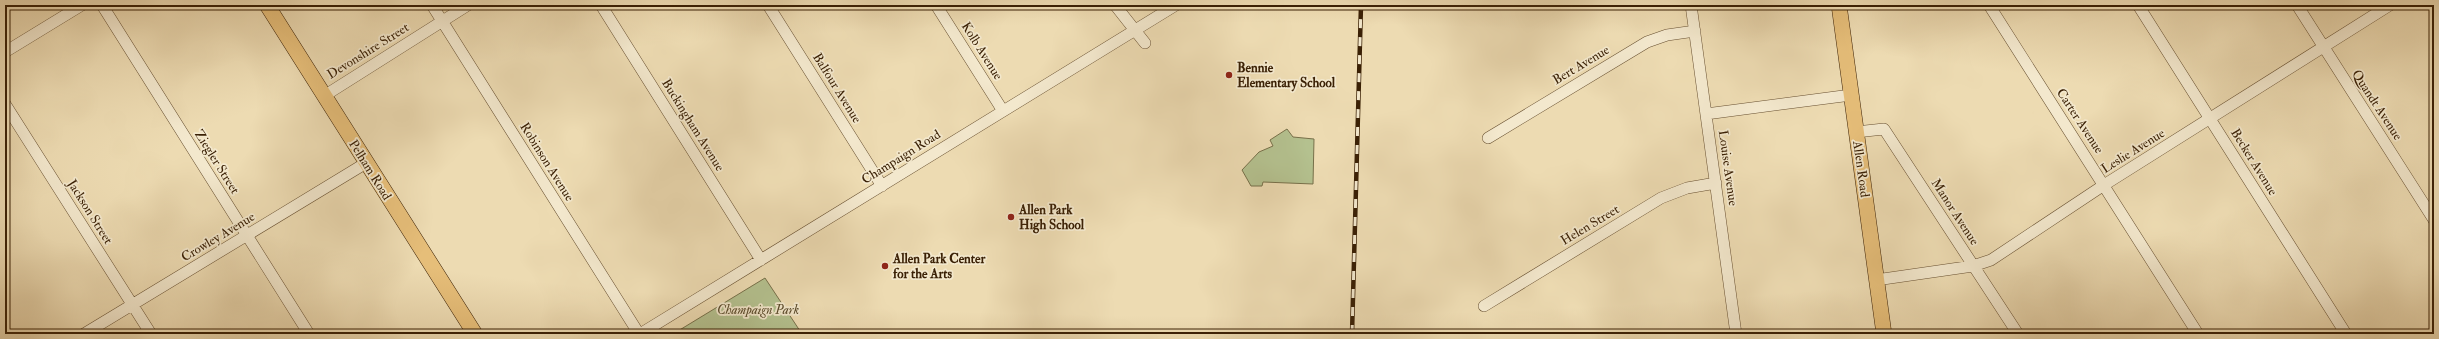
<svg xmlns="http://www.w3.org/2000/svg" width="2439" height="339" font-family="'IM FELL Double Pica',serif">
<style>
.green{fill:#b4c18f;stroke:#77704a}
.lines{fill:none;stroke-linecap:round;stroke-linejoin:round}
.minor-casing{stroke:#674f30;stroke-width:12}
.major-casing{stroke:#3a2005;stroke-width:16}
.minor{stroke:#f3e8cd;stroke-width:11}
.major{stroke:#e6be79;stroke-width:15}
.rail-casing{stroke:#3a2005;stroke-width:4.5}
.rail{stroke:#f3e8cd;stroke-width:3;stroke-dasharray:9;stroke-linecap:butt}
.poi-dot{fill:#8f2418;stroke:#f3e8cd;stroke-width:1.5}
.labels{text-anchor:middle;dominant-baseline:central;stroke-width:3.5;stroke-linejoin:round;paint-order:stroke}
.street-label{font-size:13px;fill:#3a2005;stroke:#f3e8cd}
.poi-label{font-size:13px;font-weight:bold;fill:#3a2005;stroke:#f3e8cd;text-anchor:start}
.park-label{font-size:13px;font-style:italic;fill:#584828;stroke:#f3e8cd}
</style>
<rect width="100%" height="100%" fill="#eddbb2"/>
<filter id="stains"><feTurbulence type="fractalNoise" baseFrequency=".005" numOctaves="4"/><feColorMatrix values="0 0 0 0 .2 0 0 0 0 .09 0 0 0 0 .02 0 0 0 .5 -.17"/></filter>
<radialGradient id="worn" r=".72"><stop offset=".6" stop-color="#630" stop-opacity="0"/><stop offset="1" stop-color="#630" stop-opacity=".3"/></radialGradient>
<path class="green" d="M1287,129l6,8 21,2 -1,45 -50,-2 -1,4h-11l-9,-16 17,-18 14,-6 -3,-6z
M765,278l37,56h-129z"/>
<g class="lines">
<g class="minor-casing">
<path id="minor" d="M102,5l207,329
M432,5l207,329
M601,5l160,255
M768,5l114,181
M936,5l67,106
M1115,5l30,38
M1691,5l45,329
M1989,5l209,329
M2138,5l208,329
M2297,5l137,215
M5,52l77,-47
M324,96l144,-91
M5,104l146,230
M1706,114l145,-19
M1856,132l28,-3 134,205
M1488,138l159,-96 20,-7 28,-4
M1876,280l97,-14 18,-6 113,-75 286,-180
M1484,306l177,-108 26,-10 29,-5
M84,334l282,-171
M640,334l536,-329"/>
</g>
<g class="major-casing">
<path id="major" d="M267,5l208,329
M1839,5l45,329"/>
</g>
<use href="#minor" class="minor"/>
<use href="#major" class="major"/>
<g class="rail-casing">
<path id="rail" d="M1352,334l9,-329"/>
</g>
<use href="#rail" class="rail"/>
</g>
<g class="poi-dot">
<circle cx="1229" cy="75" r="4"/>
<circle cx="1011" cy="217" r="4"/>
<circle cx="885" cy="266" r="4"/>
</g>
<g class="labels">
<g class="street-label">
<text transform="translate(368 51) rotate(-32)">Devonshire Street</text>
<text transform="translate(982 51) rotate(58)">Kolb Avenue</text>
<text transform="translate(1581 65) rotate(-31)">Bert Avenue</text>
<text transform="translate(837 88) rotate(58)">Balfour Avenue</text>
<text transform="translate(2377 105) rotate(57)">Quandt Avenue</text>
<text transform="translate(2080 121) rotate(57)">Carter Avenue</text>
<text transform="translate(693 125) rotate(58)">Buckingham Avenue</text>
<text transform="translate(2133 151) rotate(-32)">Leslie Avenue</text>
<text transform="translate(901 157) rotate(-32)">Champaign Road</text>
<text transform="translate(217 162) rotate(58)">Ziegler Street</text>
<text transform="translate(547 162) rotate(58)">Robinson Avenue</text>
<text transform="translate(2254 162) rotate(58)">Becker Avenue</text>
<text transform="translate(1728 168) rotate(82)">Louise Avenue</text>
<text transform="translate(1861 169) rotate(82)">Allen Road</text>
<text transform="translate(370 170) rotate(58)">Pelham Road</text>
<text transform="translate(90 212) rotate(58)">Jackson Street</text>
<text transform="translate(1955 212) rotate(57)">Manor Avenue</text>
<text transform="translate(1590 225) rotate(-31)">Helen Street</text>
<text transform="translate(218 237) rotate(-31)">Crowley Avenue</text>
</g>
<g class="poi-label">
<text x="1237" y="68">Bennie<tspan x="1237" dy="15">Elementary School</tspan></text>
<text x="1019" y="210">Allen Park<tspan x="1019" dy="15">High School</tspan></text>
<text x="893" y="259">Allen Park Center<tspan x="893" dy="15">for the Arts</tspan></text>
</g>
<g class="park-label">
<text x="758" y="310">Champaign Park</text>
</g>
</g>
<rect width="2439" height="339" fill="none" stroke="#eddbb2" stroke-width="20"/>
<rect x="6" y="6" width="2427" height="327" fill="none" stroke="#3a2005" stroke-width="2"/>
<rect x="10" y="10" width="2419" height="319" fill="none" stroke="#3a2005"/>
<rect width="100%" height="100%" filter="url(#stains)"/>
<rect width="100%" height="100%" fill="url(#worn)"/>
</svg>
